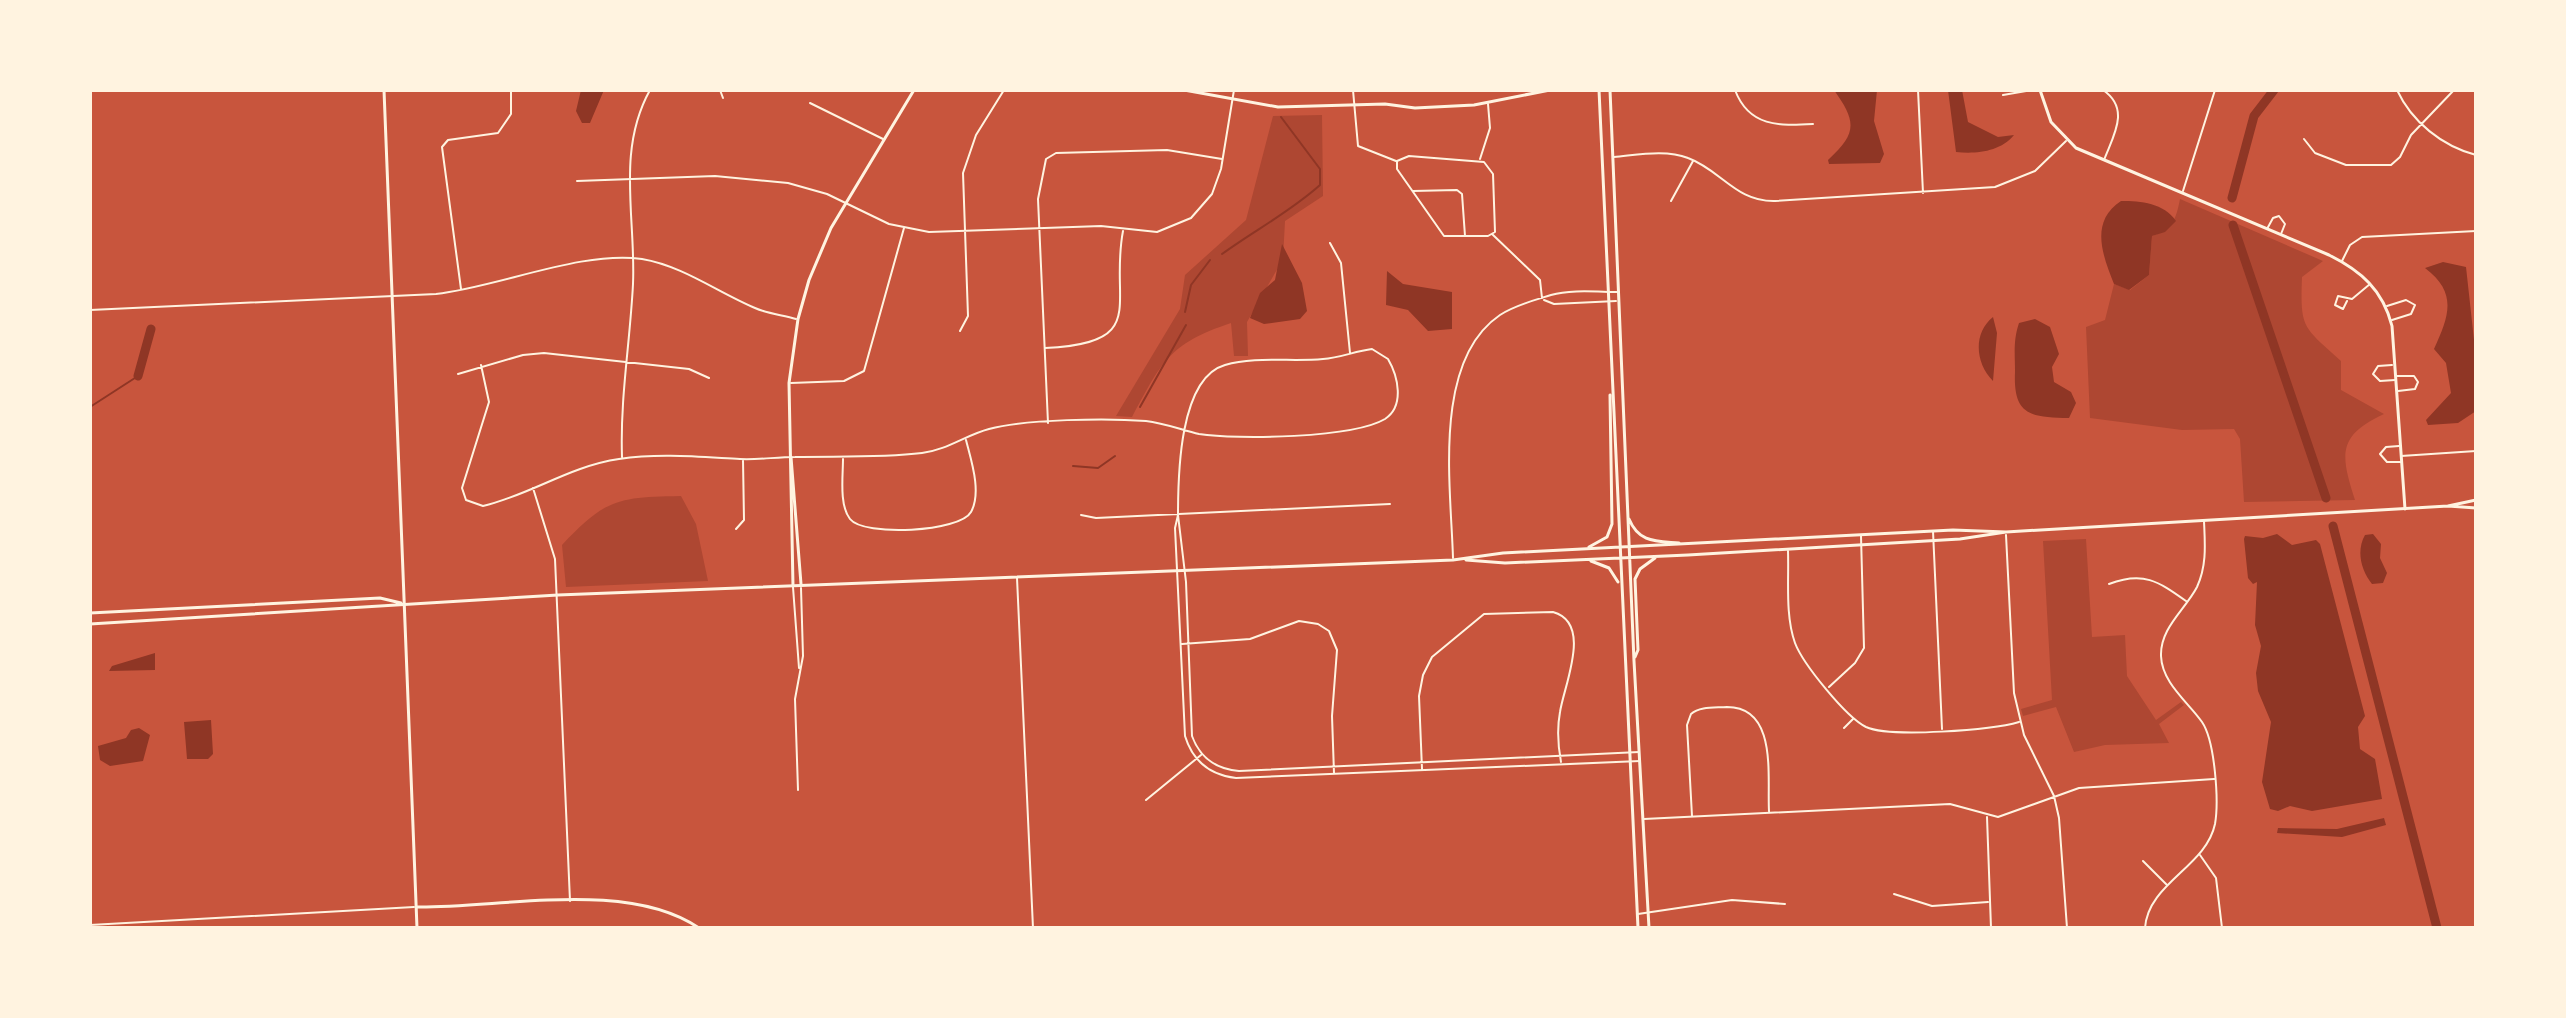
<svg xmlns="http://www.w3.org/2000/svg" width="2566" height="1018" font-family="Georgia,serif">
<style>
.green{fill:#ae4732}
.water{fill:#8f3625}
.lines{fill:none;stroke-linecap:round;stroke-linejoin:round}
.stream{stroke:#8f3625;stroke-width:2}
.river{stroke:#8f3625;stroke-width:9}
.minor{stroke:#fff3e0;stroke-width:2}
.tertiary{stroke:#fff3e0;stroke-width:3}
.secondary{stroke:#fff3e0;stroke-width:3}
</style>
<rect width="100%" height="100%" fill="#c8553d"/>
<path class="green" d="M1322,115l1,81 -38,25 -2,38 -36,63 1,34h-14l-3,-33c-63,21 -69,39 -99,94l-16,-1 64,-107 5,-34 61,-55 27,-104z
M2180,199l143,62 -21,16c-2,53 1,49 39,84v29l43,24c-48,22 -43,42 -29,86l-111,2 -4,-63 -6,-10 -52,1 -92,-12 -4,-91 19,-7 9,-36 16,6 19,-15 3,-39c21,-7 24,-17 28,-37z
M681,496l15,28 12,57 -142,6 -4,-42c43,-46 56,-48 119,-49z
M2086,539l6,98 33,-2 2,41 29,44 25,-18 3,3 -25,19 10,19 -64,2 -31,7 -18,-45 -33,9 -2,-7 31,-9 -9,-159z"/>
<path class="water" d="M581,90h23l-14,33h-8l-6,-12z
M1834,90h43l-3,31 10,33 -4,9 -51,1 -1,-4c30,-27 28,-39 6,-70z
M1948,90h14l6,32 30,15 16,-2c-14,17 -38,19 -58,17z
M2121,201c20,0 43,2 55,20l-11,11 -13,4 -3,39 -20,15 -15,-6c-11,-28 -25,-62 7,-83z
M1282,244l20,39 5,28 -7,8 -36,5 -14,-6 10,-25 15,-13z
M2443,262l23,5 10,91v53l-18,12 -30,2 -2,-5 25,-27 -5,-30 -12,-14c15,-33 24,-56 -9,-81z
M1387,271l16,13 49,8v37l-24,2 -20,-21 -22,-5z
M1993,317l4,16 -4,48c-18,-18 -20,-48 0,-64z
M2035,319l15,8 9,27 -7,13 2,15 17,10 5,11 -7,15c-38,-1 -56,-2 -54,-46 0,-18 -2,-31 4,-49z
M2277,534l15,11 24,-5 4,4 45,172 -7,11 2,22 15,10 7,40 -70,12 -22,-5 -12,5 -8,-2 -8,-27 9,-60 -13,-31 -2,-18 5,-27 -6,-21 2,-43 -4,2 -5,-6 -4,-39 1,-3 18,2z
M2373,534l8,10 -1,14 7,15 -4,10 -11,1c-11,-14 -16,-33 -7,-49z
M155,653v17l-46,1 3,-5z
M211,720l2,34 -5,5h-21l-3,-37z
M139,728l11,7 -7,26 -33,5 -10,-6 -2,-14 28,-8 5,-8z
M2384,818l2,7 -44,12 -65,-4 1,-5 59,1z"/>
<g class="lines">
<path class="stream" d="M1222,254c33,-24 68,-42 98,-69v-16l-39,-52
M1185,312l6,-27 19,-25
M90,407l48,-31
M1140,407l46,-82
M1073,466l25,2 17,-12"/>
<path class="river" d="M2232,198l22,-82 20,-26
M2233,225l93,273
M138,376l13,-47
M2333,526l104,402"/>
<path class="minor" d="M720,90l3,8
M1353,90l5,56 38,15
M1735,90c14,37 44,36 78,34
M1918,90l5,103
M2103,90c28,19 10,46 1,70
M2397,90c15,32 45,56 79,65
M2003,95l29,-5
M810,103l73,36
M2304,139l11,14 31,12h45l9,-8 11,-22 43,-45
M1409,156l75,6 9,12 2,58 -7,4h-44l-47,-67v-8z
M1614,157c23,-2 52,-8 74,1 33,12 48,44 87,43l220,-14 40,-16 31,-30
M1480,159l10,-31 -2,-24
M577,181l138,-5 73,7 39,11 62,30 40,8 172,-6 56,6 34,-14 21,-24 9,-25 13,-79
M1413,191l44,-1 5,4 3,42
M2183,191l32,-101
M1671,201l22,-40
M2267,229l6,-11 6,-2 6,8 -4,10
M1492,234l48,46 2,18
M1330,243l11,20 9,90
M2342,261l8,-16 12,-8 114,-6
M461,289l-19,-142 6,-7 50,-7 13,-19v-24
M1544,300l10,4 62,-3
M2347,301l-4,8 -8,-4 3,-9 14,3 18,-15
M2387,306l19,-6 9,5 -4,9 -19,6
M90,310l346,-16c62,-7 147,-44 206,-35 41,7 75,33 113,49 13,6 28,7 41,11
M960,331l8,-15 -5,-143 13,-38 28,-45
M1045,348c106,-5 64,-44 78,-117
M481,365l8,37 -27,86 4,12 17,6c47,-11 87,-40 136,-47 40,-6 82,-2 121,0 18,1 36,-2 55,-2 42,-1 85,1 127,-4 25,-3 44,-18 67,-24 38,-10 118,-11 157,-8 18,2 36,9 53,13 38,6 154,4 186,-15 20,-13 13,-43 3,-60l-16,-10c-17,2 -32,9 -49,10 -31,3 -68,-3 -98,6 -46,13 -47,111 -47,150
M2392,365l-14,1 -5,8 7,7 15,-1
M458,374l65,-19 21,-2 145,16 20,9
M2397,376h17l4,6 -3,7 -17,2
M791,383l53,-2 20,-10 40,-143
M1048,423l-10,-224 8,-40 10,-6 111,-3 55,9
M2399,446l-13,1 -6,7 7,8h14
M2401,456l75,-5
M622,457c-2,-59 8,-114 11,-173 3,-66 -17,-133 17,-194
M843,459c0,17 -4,46 7,60 14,18 110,13 121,-7 11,-20 0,-52 -5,-72
M533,488l22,71 15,342
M1081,515l15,3 294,-14
M736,529l8,-9 -1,-60
M1933,531l9,198
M2006,535l8,158 10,42 30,61 5,22 8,110
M1788,551c1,29 -3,64 7,92 8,21 51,74 71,84 24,11 126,3 153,-5
M1453,558c-2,-71 -21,-197 47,-243 15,-10 35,-15 51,-20 20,-6 48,-3 68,-3
M1017,578l16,350
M2109,584c34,-13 49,-3 77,17
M793,587l6,81
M1182,644l68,-5 49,-18 19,3 11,7 8,19 -5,66 2,57
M1829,687l26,-24 9,-15 -3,-112
M1844,728l9,-9
M1639,752l-400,19c-23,-2 -39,-13 -47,-35l-6,-154 -8,-67 -3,13 10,208c8,26 25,39 51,42l404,-17
M1422,769l-3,-73 4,-21 9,-18 52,-43 69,-2c40,11 11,73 7,100 -3,16 -2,34 1,50
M798,790l-3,-91 8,-43 -2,-68
M1146,800l55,-45
M1692,816l-5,-91 4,-11c9,-8 24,-6 36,-7 51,0 40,70 42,104
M1987,817l4,111
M1644,819l306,-15 48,13 81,-29 135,-9
M2200,855l16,23 6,50
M2143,861l24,24
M1894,894l38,12 56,-4
M1638,914l94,-14 53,4
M90,925l324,-18
M2145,928c3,-45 61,-61 70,-104 4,-23 0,-83 -13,-102 -14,-20 -40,-39 -41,-66 -1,-28 24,-46 36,-69 10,-22 8,-43 7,-66"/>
<path class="tertiary" d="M384,90l33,838
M1184,90l94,17 107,-3 30,4 59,-3 76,-15
M2040,90l11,32 25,26 253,107c32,16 54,35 63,71l13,183
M791,457l10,127
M793,586l-4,-203 9,-64 11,-39 22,-52 83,-138
M417,907c85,1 210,-28 282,21"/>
<path class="secondary" d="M1599,90l39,838
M1610,90l24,571 15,267
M2448,506l28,-6
M1629,519c10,24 27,22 50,24
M1589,547l18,-10 5,-13 -2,-129
M1466,560l39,3 183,-8 272,-16 46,-7 442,-26 28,2
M1591,561l18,7 9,14
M90,613l290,-15 21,5
M90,624l468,-29 895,-35 50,-7 450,-23 53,2
M1635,657l3,-7 -3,-71 5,-10 15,-11"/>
</g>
<rect width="2566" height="1018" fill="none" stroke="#fff3e0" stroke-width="184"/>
</svg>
